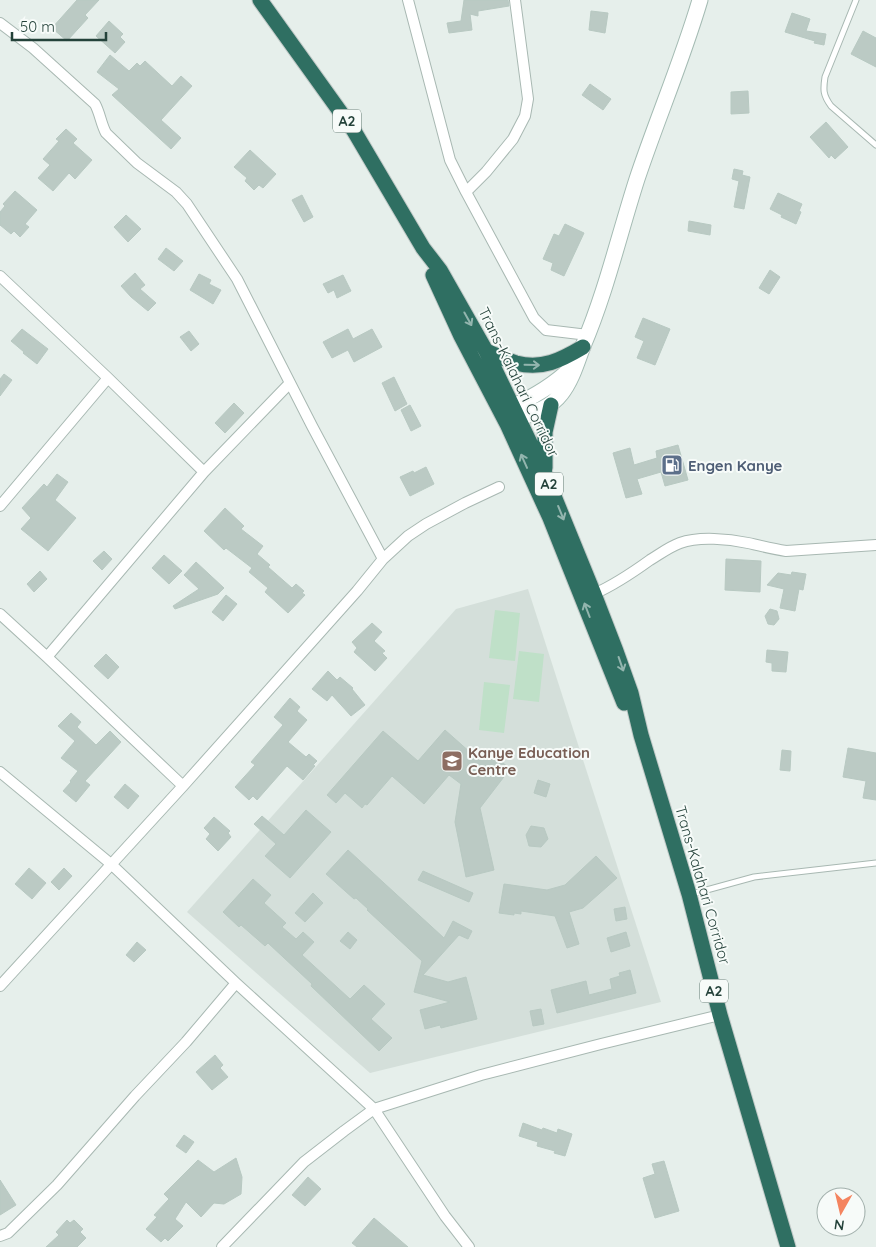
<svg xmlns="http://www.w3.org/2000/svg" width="876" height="1247" font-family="Quicksand,sans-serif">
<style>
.built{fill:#d4dfda}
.green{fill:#bfe0c8}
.building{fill:#bbcac4;stroke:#b8c9c2}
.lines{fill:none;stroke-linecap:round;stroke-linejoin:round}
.lane-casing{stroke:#a8b8b2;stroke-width:7}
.street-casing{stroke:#a8b8b2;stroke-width:12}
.secondary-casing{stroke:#a4bbb3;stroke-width:17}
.highway-casing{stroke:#c2cac8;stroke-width:17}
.lane{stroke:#fff;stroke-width:5}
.street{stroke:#fff;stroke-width:10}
.secondary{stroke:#fff;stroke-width:15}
.highway{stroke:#2f6f62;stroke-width:15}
.oneway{stroke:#93b5ae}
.labels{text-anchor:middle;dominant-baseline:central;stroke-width:4;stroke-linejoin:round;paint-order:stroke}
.shield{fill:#f7fbf9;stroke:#637a73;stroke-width:1}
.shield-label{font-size:14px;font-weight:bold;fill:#24423a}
.street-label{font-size:15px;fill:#24423a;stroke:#f7fbf9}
.service-label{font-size:15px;font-weight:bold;fill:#4e5e75;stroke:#f7fbf9;text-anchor:start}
.education-label{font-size:15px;font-weight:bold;fill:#785e54;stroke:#f7fbf9;text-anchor:start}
</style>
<rect width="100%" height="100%" fill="#e6efeb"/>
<path class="built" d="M528,589l133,413 -291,71 -183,-161 269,-303z"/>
<path class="green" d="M495,610l25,3 -5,48 -26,-3z
M519,651l25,3 -5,48 -26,-3z
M484,682l26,3 -6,48 -25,-3z"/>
<path class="building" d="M77,0h22l-14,15 3,3 -21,23 -15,-13z
M464,0h44l1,6 -31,5v5l-8,-2 2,16 -23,3 -2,-10 14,-2z
M591,11l17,2 -3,20 -16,-3z
M792,13l18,6 -4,12 20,3 -2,11 -10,-2 1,-2 -30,-9z
M109,21l14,13 -3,3 5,5 -10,11 -19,-17z
M863,31l13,7v29l-25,-13z
M110,55l19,16 8,-8 3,3 5,-5 27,25 9,-10 11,10 -31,34 20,18 -10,11 -59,-54 7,-6 -22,-17z
M590,84l21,15 -8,11 -21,-15z
M748,91l1,22 -18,1v-22z
M826,122l22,25 -13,12 -4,-4 -2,3 -19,-21z
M66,129l11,10 -4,4 19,17 -17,19 -6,-6 -16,18 -15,-13 12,-13 -7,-6 16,-18 -3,-2z
M250,150l26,24 -13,14 -4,-3 -5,5 -9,-9 2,-3 -13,-11z
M734,169l9,2 -1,4 8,2 -6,32 -10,-2 5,-26 -7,-2z
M15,191l22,19 -12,14 4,3 -9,10 -6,-6 -3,3 -11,-9v-13l5,-6 -2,-2z
M778,193l24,11 -3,7 2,1 -5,12 -15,-7 1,-2 -12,-6z
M302,195l11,22 -9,5 -12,-22z
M126,215l15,14 -13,13 -14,-15z
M689,221l22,4 -1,10 -22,-4z
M565,224l19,9 -20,43 -13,-6 2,-7 -10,-4 11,-25 5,2z
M166,248l17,13 -9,10 -16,-12z
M770,270l10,7 -11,17 -10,-6z
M135,273l10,12 -5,4 16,14 -8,8 -17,-14 -10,-11z
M199,274l12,6 -2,4 12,6 -8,14 -23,-14z
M343,275l8,16 -14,7 -3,-8 -6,3 -5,-9z
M643,318l27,11 -15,36 -18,-7 7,-17 -9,-4z
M22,329l26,20 -11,15 -14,-11 1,-1 -13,-11z
M348,329l5,10 19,-10 10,18 -28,15 -6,-12 -16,8 -9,-16z
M189,331l10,13 -8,7 -11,-14z
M4,374l8,6 -12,16v-17z
M394,377l13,27 -12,7 -13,-28z
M234,403l10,10 -19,20 -10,-10z
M410,405l11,21 -10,5 -10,-21z
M678,445l10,35 -23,6 -4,-14 -24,7 5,15 -16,4 -13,-45 17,-5 4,17 23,-7 -1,-7z
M426,467l8,17 -24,12 -10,-19 13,-6 1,2z
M57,474l11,8 -13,18 21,18 -28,33 -27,-22 10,-11 -9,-10 22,-24 3,3z
M225,508l19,18 -3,3 22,17 -6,8 13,11 -2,2 24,21 4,-4 8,7 -2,2 3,2 -17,18 -23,-21 3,-4 -19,-16 3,-4 -26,-20 -2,2 -20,-19z
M104,551l8,8 -10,11 -9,-9z
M164,555l18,16 -13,13 -17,-16z
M726,559l35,2 -1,31 -35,-2z
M196,562l28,26 -6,6 -43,15 -2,-3 26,-17 -15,-14z
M40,571l7,8 -13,13 -7,-8z
M792,572l14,2 -3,16 -4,-1 -4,22 -15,-3 4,-19 -17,-4 11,-12 13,2z
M226,595l11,9 -14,17 -11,-9z
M770,609l7,2 2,8 -5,6 -6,-1 -3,-8z
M372,623l10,9 -8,9 11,10 -3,2 5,5 -12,13 -21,-19 3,-4 -5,-6z
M767,650l21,2 -2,20 -14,-1v-8l-6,-1z
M106,654l13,13 -11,12 -14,-13z
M328,671l9,9 3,-3 13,11 -1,1 13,16 -14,11 -19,-21 -5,6 -15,-12z
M290,698l10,9 -3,4 10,9 -19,22 18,15 3,-3 8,7 -4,4 2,1 -12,14 -16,-14 -30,34 -4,-4 -4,4 -14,-13 20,-22 -4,-3 32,-37 -9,-8z
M71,713l10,9 -4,5 19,18 14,-14 11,11 -36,39 5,4 -14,17 -13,-11 8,-9 -1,-1 8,-10 -17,-13 14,-17 -17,-15z
M445,730l35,31 10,-13 14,11 -2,3 8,7 -30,39 14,62 -28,7 -11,-55 6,-38 -12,-9 -25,29 -32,-28 -25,29 -2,-1 -3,4 -17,-15 -9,10 -9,-8 56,-64 35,30z
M848,748l28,5v47l-13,-2 3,-17 -23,-4z
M782,750l9,1 -1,20 -10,-1z
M538,780l12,4 -4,13 -12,-4z
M125,784l14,12 -11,13 -14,-12z
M306,810l25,22 -41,46 -25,-22 11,-12 -22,-20 8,-8 22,19z
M214,817l16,14 -2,2 3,4 -13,14 -12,-12 4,-5 -6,-6z
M531,826l13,2 4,11 -7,8 -12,-1 -3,-11z
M348,850l96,88 9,-17 19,10 -4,8 -9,-4 -36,40 25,7 18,-5 11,42 -36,9 -1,-3 -15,4 -5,-19 30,-8 -36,-10 8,-31 -55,-51 1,-1 -12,-11 -2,1 -28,-25z
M596,856l21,22 -34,30 -14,4 10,32 -12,4 -12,-32 -34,-5v3l-7,-1v2l-15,-2 5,-29 43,6 18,-5z
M29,868l17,15 -14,16 -17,-15z
M64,868l8,8 -13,14 -8,-8z
M423,871l50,22 -4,9 -51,-22z
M253,879l18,16 -7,8 22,20 -4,4 14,12 7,-7 11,10 -12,13 48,44 14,-14 21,19 -14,15 21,19 -13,13 -68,-65 1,-2 -44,-41 -3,3 -24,-21 -2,2 -16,-15z
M313,893l10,10 -18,19 -10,-9z
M625,907l2,12 -11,2 -2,-12z
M348,932l9,8 -7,9 -10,-8z
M626,932l4,14 -19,6 -4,-14z
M137,942l9,8 -12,12 -8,-7z
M630,970l6,23 -79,20 -6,-23 35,-9 3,14 23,-6 -2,-10 10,-3 -1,-3z
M541,1009l3,15 -11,2 -3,-15z
M215,1055l8,10 -3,3 8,9 -16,13 -16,-18z
M523,1123l19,7 1,-2 14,5 1,-4 14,5 -7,22 -11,-3 1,-2 -18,-5 1,-4 -19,-6z
M184,1135l10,7 -8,11 -10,-7z
M236,1158l6,19 -1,17 -17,10 -10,-1 -13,14 -15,-15 -11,17 8,7 -15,15 -3,-3 -4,4 -15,-13 11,-12 -3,-2 15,-16 -5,-5 34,-34 16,12z
M664,1161l15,50 -24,7 -12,-40 12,-4 -3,-10z
M308,1177l13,12 -16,17 -13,-11z
M0,1180l16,25 -16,10z
M374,1218l34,29h-51l-5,-4z
M67,1220l3,3 4,-3 9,9 -3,3 6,6 -9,9h-31l13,-12 -3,-3z"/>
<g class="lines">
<g class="lane-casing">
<path id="lane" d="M856,0l-31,77c-2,13 -2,18 6,29l45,39
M692,894l62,-17 122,-14"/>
</g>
<g class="street-casing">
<path id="street" d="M408,0l42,160 16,32 68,126 12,12 42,5
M0,23l33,25 62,56c5,9 6,20 11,29l31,30 39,29 11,12 50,75 75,147 71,133
M466,192l20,-20 27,-33 12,-23 3,-17 -13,-99
M0,276l108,102 96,94
M0,506l108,-128
M594,594c20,-9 38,-21 56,-34 10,-6 19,-13 30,-17 19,-7 49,-4 68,0 13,3 25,6 38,8l90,-6
M0,614l47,43 136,129
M47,657l157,-185 86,-89
M0,772l111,92 125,119 138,126 71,107 24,31
M0,986l183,-200 174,-195 26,-32 25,-23 18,-12 39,-21 34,-16
M0,1236l8,-3 49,-48 78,-89 51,-54 50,-59
M222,1247l82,-85 40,-31 30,-22 107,-34 120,-31 119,-29"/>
</g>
<g class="secondary-casing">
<path id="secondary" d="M501,412c25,-11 50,-24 69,-43
M508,423c18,-8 41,-13 53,-29 11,-14 16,-32 22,-48 23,-54 36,-111 54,-167 20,-60 45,-118 63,-179"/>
</g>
<g class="highway-casing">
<path id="highway" d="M260,0l94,131 69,117 17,22 46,81 59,123 49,120 22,57 15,42 10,42 48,159 31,121 68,232
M433,275l28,61 46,88 43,94 74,185
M486,351c10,4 20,9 30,12 26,7 45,-3 67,-16
M545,468v-36l6,-27"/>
</g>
<use href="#lane" class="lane"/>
<use href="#street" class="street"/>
<use href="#secondary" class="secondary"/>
<use href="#highway" class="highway"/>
</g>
<defs><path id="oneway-shaft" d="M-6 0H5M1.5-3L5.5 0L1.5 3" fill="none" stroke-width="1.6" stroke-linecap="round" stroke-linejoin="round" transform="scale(1.25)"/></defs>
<g class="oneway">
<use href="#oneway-shaft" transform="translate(468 319) rotate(61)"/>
<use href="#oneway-shaft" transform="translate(532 365) rotate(1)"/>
<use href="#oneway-shaft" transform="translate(524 461) rotate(-114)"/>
<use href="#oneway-shaft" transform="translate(561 513) rotate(68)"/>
<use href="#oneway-shaft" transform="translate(587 610) rotate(-111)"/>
<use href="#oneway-shaft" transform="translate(621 664) rotate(71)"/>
</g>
<defs>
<g id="fuel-square" transform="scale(1.125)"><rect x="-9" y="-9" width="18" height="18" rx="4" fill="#5c6f8a" stroke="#f7fbf9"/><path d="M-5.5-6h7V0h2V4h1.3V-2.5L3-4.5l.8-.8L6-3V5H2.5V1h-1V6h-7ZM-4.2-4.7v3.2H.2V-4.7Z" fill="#fff"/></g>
<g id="school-square" transform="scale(1.125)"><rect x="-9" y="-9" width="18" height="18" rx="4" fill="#8d6e63" stroke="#f7fbf9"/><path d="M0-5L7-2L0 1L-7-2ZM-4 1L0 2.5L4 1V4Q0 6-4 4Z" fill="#fff"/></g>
</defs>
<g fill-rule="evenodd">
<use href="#fuel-square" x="672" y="465"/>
<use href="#school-square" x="452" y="761"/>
</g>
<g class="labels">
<g class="shield">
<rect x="333" y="109.5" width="28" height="23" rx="4"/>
<rect x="535" y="472.5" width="28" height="23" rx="4"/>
<rect x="700" y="979.5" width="28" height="23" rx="4"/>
</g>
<g class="shield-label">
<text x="347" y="121">A2</text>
<text x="549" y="484">A2</text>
<text x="714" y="991">A2</text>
</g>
<g class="street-label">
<text transform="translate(519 382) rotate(64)">Trans-Kalahari Corridor</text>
<text transform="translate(703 885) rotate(74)">Trans-Kalahari Corridor</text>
</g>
<g class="service-label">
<text x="688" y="465">Engen Kanye</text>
</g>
<g class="education-label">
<text x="468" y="752">Kanye Education<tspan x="468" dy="17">Centre</tspan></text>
</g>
</g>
<g transform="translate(841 1212) rotate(188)"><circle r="24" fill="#f7fbf9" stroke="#a3b1ad"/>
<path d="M0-4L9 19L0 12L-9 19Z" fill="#f4845f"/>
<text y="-8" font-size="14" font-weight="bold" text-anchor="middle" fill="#24423a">N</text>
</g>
<path d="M12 32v8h94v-8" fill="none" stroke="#24423a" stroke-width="2.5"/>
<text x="20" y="32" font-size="15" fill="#24423a" stroke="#f7fbf9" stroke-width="4" paint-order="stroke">50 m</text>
</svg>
